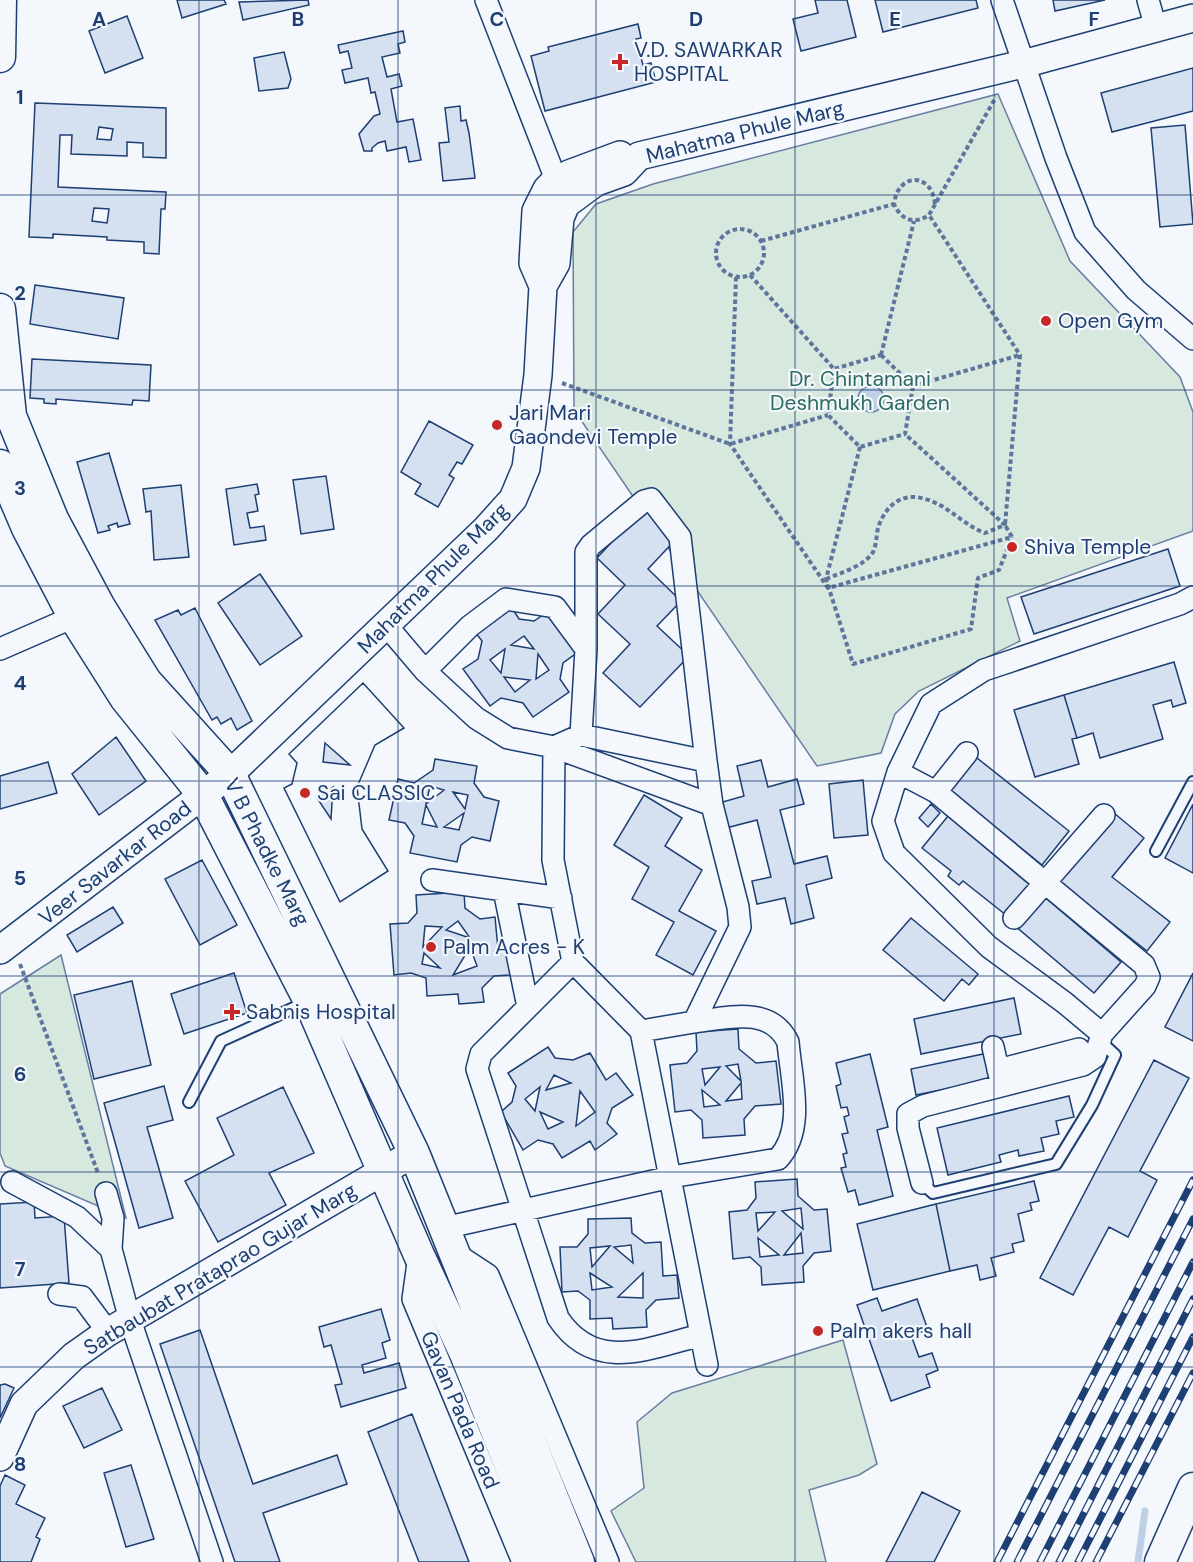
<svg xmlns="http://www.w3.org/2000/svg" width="1193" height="1562" font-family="'DM Sans',sans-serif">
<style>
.green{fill:#d7e8df;stroke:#687fa3;stroke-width:1.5}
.water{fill:#bed0e5;stroke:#687fa3;stroke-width:1.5}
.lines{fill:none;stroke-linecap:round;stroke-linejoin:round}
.stream{stroke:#bed0e5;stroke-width:7}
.building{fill:#d5e0f0;stroke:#1d3f73;stroke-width:1.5;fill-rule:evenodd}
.service-casing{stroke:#1d3f73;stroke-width:14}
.minor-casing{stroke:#1d3f73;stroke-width:24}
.tertiary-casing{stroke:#1d3f73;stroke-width:30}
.secondary-casing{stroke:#1d3f73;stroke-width:33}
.path{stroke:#5e769c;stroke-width:4;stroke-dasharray:4.5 3;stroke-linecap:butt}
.service{stroke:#f4f7fb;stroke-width:10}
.minor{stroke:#f4f7fb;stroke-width:21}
.tertiary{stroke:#f4f7fb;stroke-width:27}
.secondary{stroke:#f4f7fb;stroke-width:30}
.rail-casing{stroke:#1d3f73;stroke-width:7}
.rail{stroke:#f4f7fb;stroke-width:4.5;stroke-dasharray:14;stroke-linecap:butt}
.grid{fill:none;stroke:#1d3f73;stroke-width:1.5;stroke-opacity:0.55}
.poi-dot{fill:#c62828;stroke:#f4f7fb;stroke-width:2}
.labels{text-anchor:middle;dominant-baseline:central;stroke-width:4.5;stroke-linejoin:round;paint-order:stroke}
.poi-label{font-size:21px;fill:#1d3f73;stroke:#f4f7fb;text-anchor:start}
.street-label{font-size:21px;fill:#1d3f73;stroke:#f4f7fb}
.park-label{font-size:21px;fill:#2c6c60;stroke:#f4f7fb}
.grid-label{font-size:20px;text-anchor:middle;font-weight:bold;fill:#1d3f73;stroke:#f4f7fb;stroke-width:4.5;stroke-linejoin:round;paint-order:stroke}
</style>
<rect width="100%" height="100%" fill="#f4f7fb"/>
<path class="green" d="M998,94l72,167 110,116 13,35v119l-186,67 13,43 -101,50 -24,23 -14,39 -64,13 -243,-356 -1,-178 23,-28 57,-20z
M61,955l65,263 -121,-52 -5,-13v-159z
M843,1340l34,124 -18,11 -50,15 17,72h-190l-25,-51 33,-23 -7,-66 35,-29z"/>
<path class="water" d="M858 399a13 13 0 1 1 26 0a13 13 0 1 1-26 0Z"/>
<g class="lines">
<path class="stream" d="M1138,1562l7,-51"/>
</g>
<path class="building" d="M177,0h47l2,4 -44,14z
M308,0l1,5 -66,15 -4,-18z
M815,0h32l9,37 -55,14 -8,-32 25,-6z
M875,0h101l2,8 -95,24z
M1053,0h52l-50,11z
M127,16l16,42 -38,15 -16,-42z
M638,24l3,14 -5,1 7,26 8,-2 5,19 -111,29 -14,-55 18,-5 -1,-4z
M403,31l2,11 -7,2 2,9 -18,4 5,20 12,-3 3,12 -11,3 6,33 16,-3 8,41 -12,2 -3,-15 -19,4 -2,-10 -7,2 -6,5v3h-8l-5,-17 15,-18 6,-2 -5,-22 -4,1 -3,-15 -23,5 -3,-13 10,-2 -4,-17 -8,2 -2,-8z
M284,52l7,27 -3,9 -29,3 -5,-33z
M1193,68v43l-81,21 -11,-39z
M35,103l131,5v50l-23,-1v-14l-16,-1v14l-56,-2 1,-19h-12l-2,52 108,5 -1,17h-4l-2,45 -15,-1v-11l-37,-2v-3l-54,-3v4l-24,-1zM99,127l14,2 -2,11 -14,-1zM94,208l15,1 -2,14 -15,-2z
M460,106l1,15 5,-1 3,13 6,45 -32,3 -4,-38 10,-1 -4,-34z
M1185,125l8,99 -33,3 -9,-99z
M35,285l89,13 -6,41 -88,-15z
M32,359l119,6 -2,36 -16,-1 -1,5 -76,-6v5l-12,-1v-4l-14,-1z
M429,421l44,24 -11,19 -5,-2 -8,13 5,3 -16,29 -23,-13 6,-10 -20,-12z
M109,453l21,71 -12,3 -1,-4 -9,3 2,4 -12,3 -21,-71z
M326,476l8,53 -33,5 -8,-54z
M257,484l2,10 -4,1 3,16 -11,2 3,15 14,-2 2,14 -32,5 -8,-56z
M181,485l8,72 -35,3 -3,-49 -5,1 -3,-23z
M646,505l33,31 -31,33 33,32 -24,25 32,30 -49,51 -37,-34 27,-29 -32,-30 27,-29 -28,-27z
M1168,549l12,37 -146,48 -13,-37z
M260,574l42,62 -42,29 -42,-62z
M509,603l10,16 15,2 15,-10 29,41 -15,11 -3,16 9,13 -36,25 -10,-14 -22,-5 -11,8 -27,-37 15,-10 4,-18 -10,-13zM524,636l10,13 -23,-4zM505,649l-4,24 -11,-13zM538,654l11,16 -13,9zM504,677l26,3 -15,12z
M195,608l57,113 -15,9 -6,-12 -10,6 -4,-7 -5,3 -57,-100 23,-10 3,5z
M1174,662l12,41 -13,4 -2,-7 -18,5 10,34 -63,19 -7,-25 -16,5 -13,-43z
M363,683l41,45 -29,17 -18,42 5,42 26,42 -48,31 -56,-114 8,-4 5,-21 -8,-9zM325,743l25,22 -27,-3zM333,787l-2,32 -14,-21z
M363,683l41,45 -29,17 -18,42 5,42 26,42 -48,31 -56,-114 8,-4 5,-21 -8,-9z
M1064,695l13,43 -5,1 7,25 -44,13 -21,-67z
M116,737l30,44 -47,34 -27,-41z
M972,754l97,77 -27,34 -42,-34 -2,2 -53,-45z
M435,759l42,7 -3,17 10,14 15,4 -9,40 -18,-4 -11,8 -4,17 -47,-9 4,-17 -9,-13 -16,-3 9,-41 16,4 19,-13zM430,786l14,4 -18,14zM453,792l15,3 -3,14zM426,805l11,22 -15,-3zM464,813l-5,17 -15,-3z
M761,760l7,27 29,-8 7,25 -24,6 14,54 33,-8 5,22 -26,7 8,33 -23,6 -6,-26 -28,6 -5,-23 19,-4 -14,-57 -31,8 -7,-25 25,-7 -7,-30z
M48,762l9,31 -57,16v-33z
M863,780l5,55 -34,3 -5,-54z
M644,795l38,23 -17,28 37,24 -23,41 37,20 -23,44 -37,-20 18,-33 -42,-23 17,-32 -35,-22z
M931,804l9,9 -12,14 -9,-9z
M1193,804v69l-28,-15z
M1114,813l30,25 -32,39 58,45 -23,29 -88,-69z
M948,816l82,69 -24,30 -43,-34 -4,4 -11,-9 3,-5 -29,-23z
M202,860l35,65 -37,20 -35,-66z
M464,892l1,16 15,11 15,-2 3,32 10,-1 2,27 -16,1 -12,12 2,14 -25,2 -1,-10 -31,2 -1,-18 -15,-5 -17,2 -4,-51 18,-1 9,-10 -1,-18zM458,921l12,17 -24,-8zM425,926l17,1 -19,20zM470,947l7,19 -24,9zM424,953l16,15 -18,-4z
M1041,894l80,68 -27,31 -80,-68z
M113,907l10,16 -46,29 -10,-17z
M911,918l67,56 -9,11 -7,-6 -18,22 -61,-51z
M234,973l13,40 -63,21 -13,-40z
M1193,973v68l-28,-14z
M132,981l19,84 -57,14 -20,-84z
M1014,998l7,36 -100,20 -7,-35z
M738,1029l1,20 17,14 20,-2 5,43 -26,2 -11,13 1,16 -42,3 -1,-18 -11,-10 -16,2 -5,-47 17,-2 10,-12 -1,-19zM738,1064l3,17 -15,-15zM720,1067l-15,18 -3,-16zM741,1083l1,16 -16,2zM702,1090l18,15 -16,2z
M548,1047l7,11 18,2 17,-7 16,27 10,-7 17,22 -21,13 -5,15 10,11 -22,16 -5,-9 -28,17 -9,-14 -15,-4 -15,10 -22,-38 11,-10 4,-16 -8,-13zM554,1075l17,8 -25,7zM540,1087l-5,24 -10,-12zM580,1091l15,21 -19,14zM540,1112l23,10 -15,7z
M988,1053l6,26 -78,16 -5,-26z
M870,1054l18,73 -11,3 16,66 -34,9 -4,-15 -7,2 -7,-24 5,-1 -3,-13 4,-1 -5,-19 6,-1 -4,-16 5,-2 -2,-8 -6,1 -5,-22 5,-2 -5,-21z
M1154,1060l35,18 -49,93 17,9 -29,57 -19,-10 -36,68 -33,-17z
M164,1086l9,34 -26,7 26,91 -34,10 -35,-125z
M283,1087l31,66 -45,20 17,32 -68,37 -33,-61 49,-26 -17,-37z
M1069,1096l5,21 -18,4 3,13 -18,4 3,13 -25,5 -1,-6 -19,5 2,7 -53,13 -11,-47z
M797,1179l1,17 16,14 13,-1 4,42 -17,2 -11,13 1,16 -42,3 -1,-18 -11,-10 -17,2 -4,-47 18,-2 9,-12 -1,-16zM801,1208l2,21 -21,-18zM775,1212l-17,19 -2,-18zM801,1233l2,20 -19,2zM758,1238l21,17 -19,2z
M1034,1181l5,20 -9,2 2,7 -14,4 6,27 -12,3 2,8 -23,6 5,18 -16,4 -3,-15 -27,6 -14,-67z
M34,1202l1,16 29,-2 5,67 -69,5v-84z
M936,1204l14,67 -77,19 -16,-66z
M631,1218l1,15 13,10 16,-1 2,34 14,-1 2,23 -23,2 -10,10 1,17 -34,2 -1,-11 -22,1v-19l-12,-9 -16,1 -2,-45h17l11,-13v-15zM631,1245l2,18 -19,-16zM610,1246l-18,21 -2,-19zM590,1273l22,14 -20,3zM643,1273v25l-25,-1z
M877,1298l5,13 35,-12 11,31 -17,5 8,22 13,-4 6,17 -12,5 4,12 -39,14 -34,-96z
M381,1309l9,31 -8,3 4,15 -24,7 2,8 35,-10 7,25 -65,19 -6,-22 7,-1 -11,-39 -7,2 -5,-20z
M200,1330l53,154 84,-29 10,29 -84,29 17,49h-45l-75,-218z
M5,1384l9,4 -14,30v-33z
M102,1388l20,42 -38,18 -21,-42z
M412,1414l57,148h-50l-51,-130z
M131,1465l23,74 -28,8 -22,-74z
M5,1475l20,10 -9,19 29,14 -9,19 4,2 -9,23h-31v-76z
M922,1492l38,19 -26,51h-48z"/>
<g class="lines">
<g class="service-casing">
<path id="service" d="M1156,851l37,-69
M189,1102l32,-61 88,-40
M922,1183l11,10 123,-29 36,-59 23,-50 -13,-12"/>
</g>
<g class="minor-casing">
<path id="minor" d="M486,0l76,195
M1002,0l54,158 29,74 51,58 57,49
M1148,0l8,28
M386,625l39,46 51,47 32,20 46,9 158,58 26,102 2,20 -46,95 -53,9 66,334
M0,649l85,-37
M425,671l45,-45 36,-27 49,8 31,42
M581,735l125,26 6,44
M554,747l27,-12 5,-86v-97l5,-7 53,-44 7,-2 29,38 26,224
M554,747l-1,113 20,102 68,69
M898,772l38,20 208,173 5,12 -4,9 -43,48
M936,792l31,-39
M432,880l129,18
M504,890l24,117
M1014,918l90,-103
M573,962l-92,92 -4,15 81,249c37,56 91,30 143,17
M993,1047l8,35
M998,1070l81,-21
M12,1182l65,35 34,32
M922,1183l-14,-55v-14l15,-8 160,-41 12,-8 7,-23 -37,-31 -76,-56 -95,-94 -11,-32 15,-49 33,-68 53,-34 196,-66 13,-7
M106,1193l7,25 -2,31 19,71 82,242
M444,1228l227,-51 107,-18c28,-30 13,-80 10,-117 -18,-37 -61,-24 -94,-20
M453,1252l35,23 120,287
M419,1256l-6,43 110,263
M59,1294l23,3 26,35"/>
</g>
<g class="tertiary-casing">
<path id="tertiary" d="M543,286l-10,-23 3,-52 11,-22 7,-7 15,-8 51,-19
M0,950l230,-176 256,-245 27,-30 13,-31 12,-93 5,-89 13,-23 4,-45 6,-14 30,-22 28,-10 15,-16 384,-92 170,-46
M0,1457l24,-53 50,-48 34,-24 306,-179"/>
</g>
<g class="secondary-casing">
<path id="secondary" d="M0,57l1,-57
M0,309l11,107 42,103 47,88 46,74 84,93 184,379 165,409
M0,465l27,63 46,88 52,82 78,97 106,206 110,254 46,99 84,208
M1160,1562l33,-74"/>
</g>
<path class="path" d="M935,204c-3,-32 -37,-32 -41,0 7,16 20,21 35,11l67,-118
M716 253a24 24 0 1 1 48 0a24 24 0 1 1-48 0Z
M761,241l133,-37
M750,275l84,94
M736,277l-6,167 98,144 184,-51 -7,-12 15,-170 -91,-140
M881,355l32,31 -8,48 -45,13 -32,-32 6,-46z
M881,355l33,-134
M562,383l168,61 98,-29
M913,386l107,-31
M860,447l-34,132 27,85 118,-35 7,-51 21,-8 13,-33
M826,579c14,-6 39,-13 47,-27 4,-8 3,-19 6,-27 8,-21 24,-33 46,-26 23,6 38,26 60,34l20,-8 -100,-91
M20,964l78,209"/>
<use href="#service" class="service"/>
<use href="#minor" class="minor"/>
<use href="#tertiary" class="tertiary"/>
<use href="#secondary" class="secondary"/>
<g class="rail-casing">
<path id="rail" d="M997,1562l196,-382
M1017,1562l176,-343
M1040,1562l153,-300
M1059,1562l134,-263
M1078,1562l115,-225
M1096,1562l97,-189"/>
</g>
<use href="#rail" class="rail"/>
</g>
<path class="grid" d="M199,0v1562M398,0v1562M596,0v1562M795,0v1562M994,0v1562M0,195h1193M0,390h1193M0,586h1193M0,781h1193M0,976h1193M0,1172h1193M0,1367h1193"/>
<g class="poi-dot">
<path d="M617 53h6v6h6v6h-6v6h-6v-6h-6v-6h6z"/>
<circle cx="1046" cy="321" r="6"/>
<circle cx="497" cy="425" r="6"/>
<circle cx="1012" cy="547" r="6"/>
<circle cx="305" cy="793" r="6"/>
<circle cx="431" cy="947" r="6"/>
<path d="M229 1003h6v6h6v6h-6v6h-6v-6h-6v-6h6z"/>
<circle cx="818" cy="1331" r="6"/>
</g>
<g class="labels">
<g class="poi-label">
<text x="634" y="50">V.D. SAWARKAR<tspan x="634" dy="24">HOSPITAL</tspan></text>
<text x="1058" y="321">Open Gym</text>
<text x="509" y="413">Jari Mari<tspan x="509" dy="24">Gaondevi Temple</tspan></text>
<text x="1024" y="547">Shiva Temple</text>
<text x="317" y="793">Sai CLASSIC</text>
<text x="443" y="947">Palm Acres - K</text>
<text x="246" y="1012">Sabnis Hospital</text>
<text x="830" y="1331">Palm akers hall</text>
</g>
<g class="street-label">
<text transform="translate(745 132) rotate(-14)">Mahatma Phule Marg</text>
<text transform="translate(433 578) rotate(-45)">Mahatma Phule Marg</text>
<text transform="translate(267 852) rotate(63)">V B Phadke Marg</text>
<text transform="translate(115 863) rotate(-38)">Veer Savarkar Road</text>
<text transform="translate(220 1269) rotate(-31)">Satbaubat Prataprao Gujar Marg</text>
<text transform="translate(460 1410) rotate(67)">Gavan Pada Road</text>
</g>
<g class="park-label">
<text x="860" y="379">Dr. Chintamani<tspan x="860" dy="24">Deshmukh Garden</tspan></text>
</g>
</g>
<g class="grid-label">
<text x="99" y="26">A</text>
<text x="298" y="26">B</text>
<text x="497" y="26">C</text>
<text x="696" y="26">D</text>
<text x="895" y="26">E</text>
<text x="1094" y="26">F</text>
<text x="20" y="104">1</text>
<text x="20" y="300">2</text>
<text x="20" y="495">3</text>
<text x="20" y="690">4</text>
<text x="20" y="885">5</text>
<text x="20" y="1081">6</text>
<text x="20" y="1276">7</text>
<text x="20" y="1471">8</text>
</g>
</svg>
